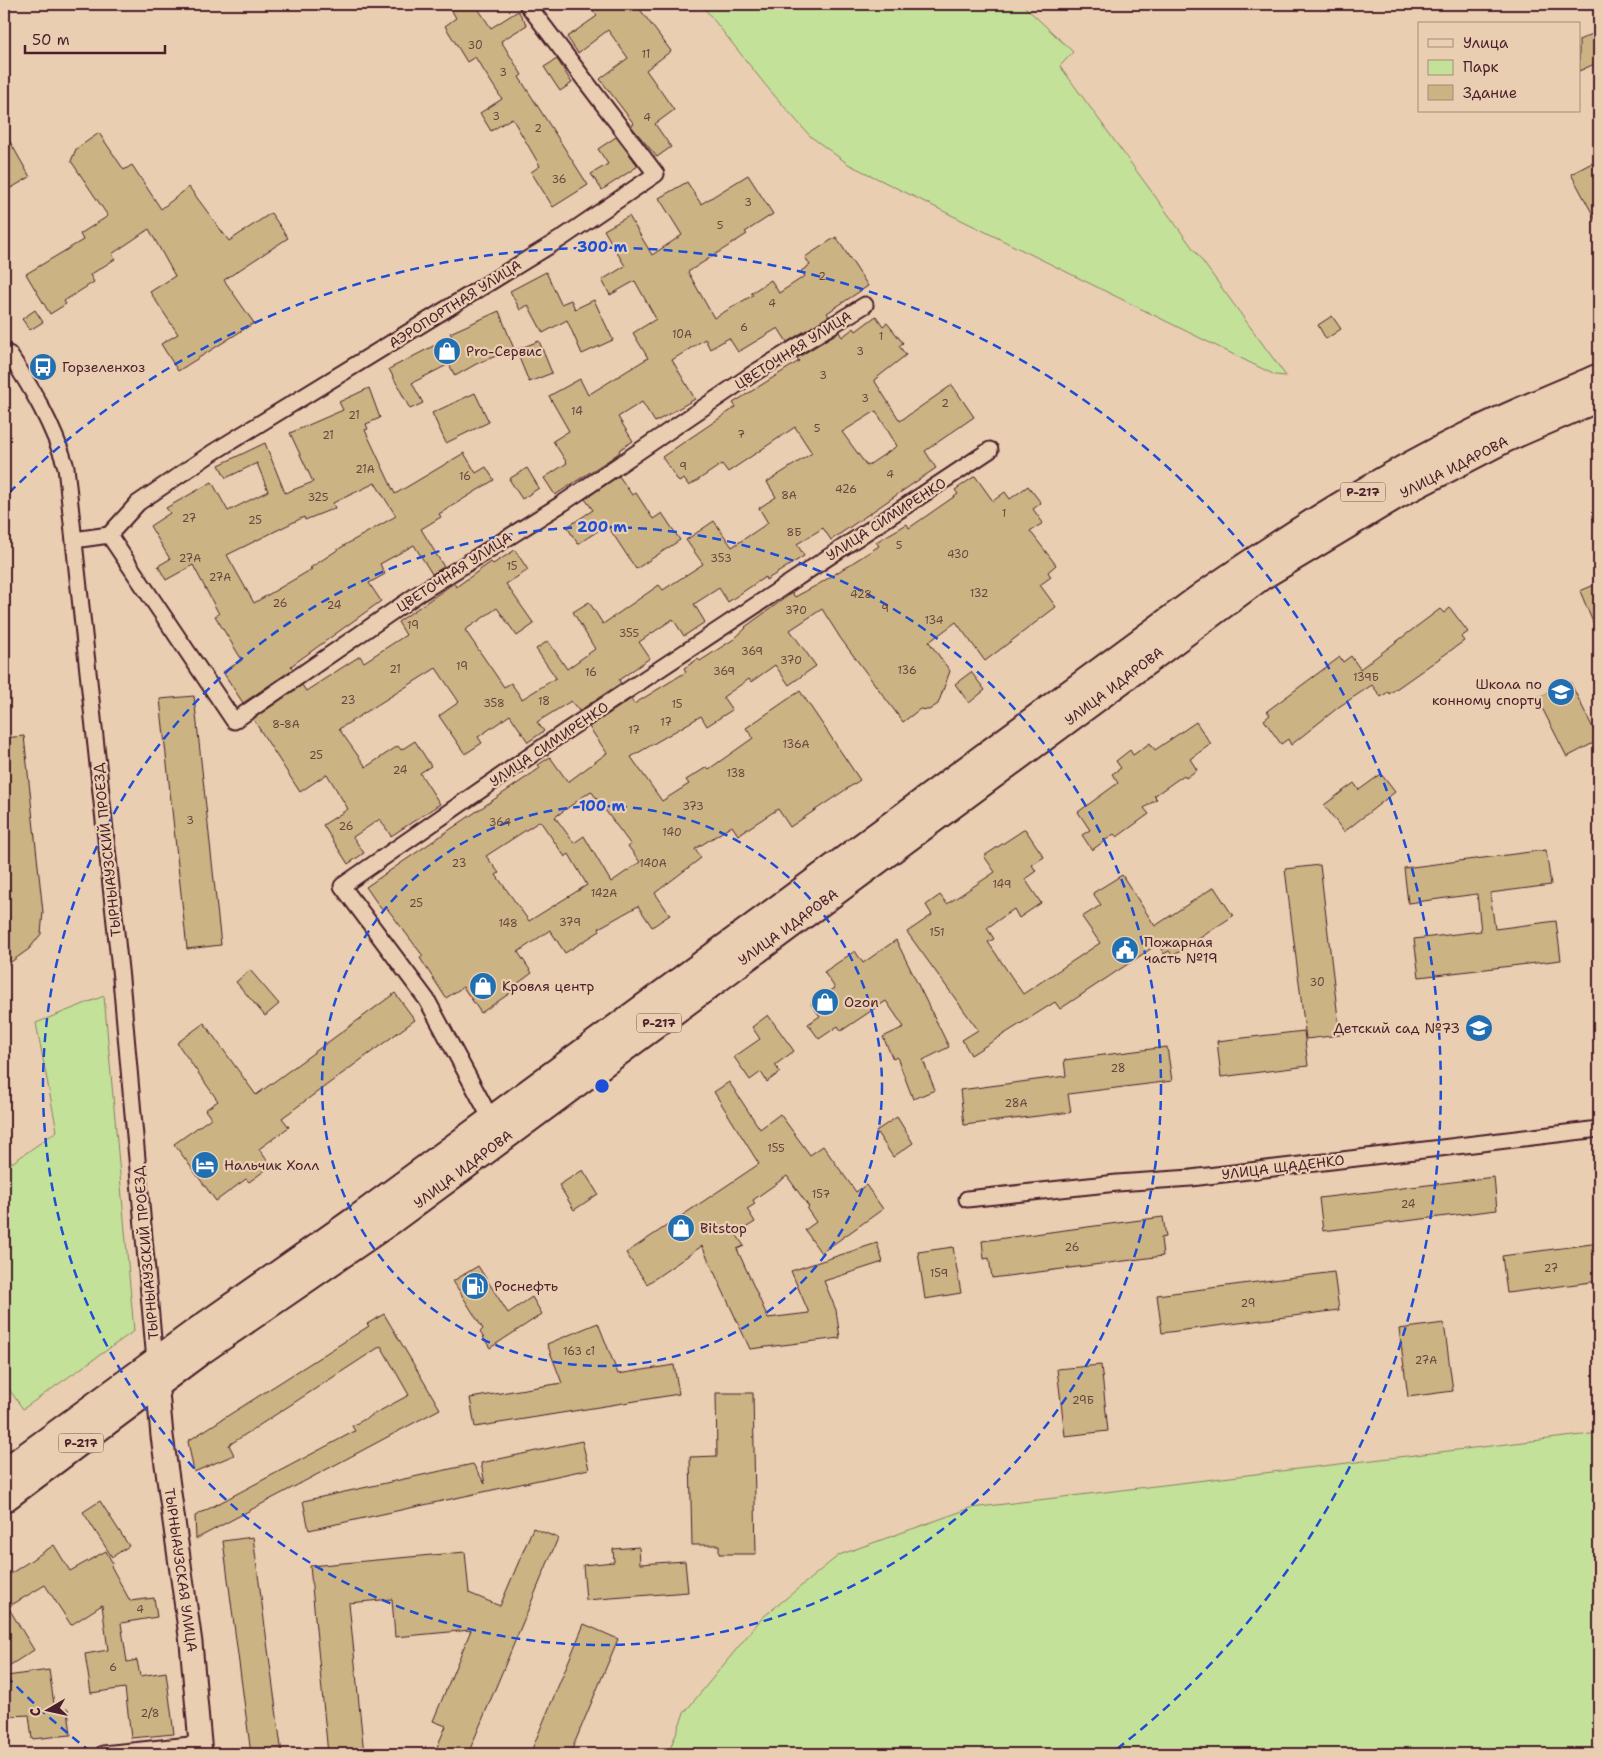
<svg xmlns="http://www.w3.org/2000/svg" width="1603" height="1758" font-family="'Shantell Sans',sans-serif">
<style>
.green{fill:#c3e199;stroke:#868062}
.building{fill:#cbb383;stroke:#4a1f2b;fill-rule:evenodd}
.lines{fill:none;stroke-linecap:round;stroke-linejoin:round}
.street-casing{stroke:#4a1f2b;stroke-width:19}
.secondary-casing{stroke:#4a1f2b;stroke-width:25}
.primary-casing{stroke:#4a1f2b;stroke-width:28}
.street{stroke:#eaceb1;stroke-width:15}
.secondary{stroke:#eaceb1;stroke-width:21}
.primary{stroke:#eaceb1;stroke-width:24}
.ring{fill:none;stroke:#1d4ed8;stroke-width:2.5;stroke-dasharray:9 6}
.labels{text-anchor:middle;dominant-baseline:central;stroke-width:4.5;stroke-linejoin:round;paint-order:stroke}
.number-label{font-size:11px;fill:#6a4441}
.shield{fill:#eaceb1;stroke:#7a5453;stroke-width:1}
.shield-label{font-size:12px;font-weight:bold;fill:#4a1f2b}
.street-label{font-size:14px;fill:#4a1f2b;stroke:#eaceb1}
.poi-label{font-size:14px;fill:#4a1f2b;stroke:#eaceb1;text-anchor:start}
.centre{fill:#1d4ed8;stroke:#eaceb1;stroke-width:2.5}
.ring-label{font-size:15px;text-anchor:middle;font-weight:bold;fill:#1d4ed8;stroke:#eaceb1;stroke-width:4.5;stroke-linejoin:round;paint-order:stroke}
</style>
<rect width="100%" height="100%" fill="#eaceb1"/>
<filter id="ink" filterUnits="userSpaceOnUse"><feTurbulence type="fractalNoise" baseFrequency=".02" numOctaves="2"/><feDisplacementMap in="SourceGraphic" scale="10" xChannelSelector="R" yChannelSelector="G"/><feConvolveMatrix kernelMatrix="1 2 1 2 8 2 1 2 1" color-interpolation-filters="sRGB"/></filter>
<g filter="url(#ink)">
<path class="green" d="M701,4h321l51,48 -13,14 226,310 -11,-1 -427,-211 -38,-28 -43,-49z
M104,996l30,335 -111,78 -19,-27v-235l8,16 45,-32 -21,-108z
M1599,1433v321h-931l16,-41 78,-95 77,-63 132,-47z"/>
<path class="building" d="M448,4h27l16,24 27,-17 9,14 -26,16 21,34 -3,2 69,108 -35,22 -22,-35 9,-6 -28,-48 -21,13 -11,-18 22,-14 -27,-42 -8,5 -22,-36 11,-8z
M588,4h48l35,47 -25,19 28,40 -19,14 16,23 -14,10 -26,-31 3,-2 -34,-45 28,-21 -20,-28 -30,23 -11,-16 30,-21z
M1599,31v31l-20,9v-31z
M557,59l15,24 -12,8 -16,-24z
M4,131l26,46 -26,15z
M99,133l25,37 8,-5 29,44 28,-22 40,54 42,-28 17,25 -64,42 30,43 -76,48 -17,-27 17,-10 -28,-42 25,-16 -26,-47 -37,25 3,5 -25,16 4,7 -30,19 2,3 -16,10 -24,-40 57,-34 -3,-6 28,-18 -37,-55 5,-12z
M616,137l22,29 -36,24 -11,-16 17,-10 -10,-15z
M1592,163l7,13v50l-28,-52z
M748,175l25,39 -28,18 2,2 -59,38 26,46 39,-23 -2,-2 20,-13 8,13 26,-17 -4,-5 9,-6 -5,-8 31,-20 32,49 -41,27 2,3 -42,26 -9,-14 -40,24 -9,-14 -19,11 -5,-10 -33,21 23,39 -40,23 -13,-20 -24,15 15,24 -14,9 1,2 -11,8 -54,35 -11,-17 23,-15 -14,-22 16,-10 -20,-35 31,-17 8,16 60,-37 -15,-25 23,-14 -21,-38 -25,14 -8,-15 23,-14 -21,-36 25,-14 23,39 30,-20 -23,-37 28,-16 14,22z
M546,272l15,32 10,-4 4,9 19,-9 19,40 -31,14 -15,-34 -24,13 -15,-28 -8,5 -10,-19z
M35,310l8,12 -13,8 -8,-11z
M499,311l15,38 -36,14 -23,13 -6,-12 -37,19 11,20 -13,6 -21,-40 50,-26 13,-7 -2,-3z
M876,316l7,10 4,-3 16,20 -4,3 7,9 -32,25 26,41 52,-36 22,32 -49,34 11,17 -105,72 -8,-12 -26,16 7,12 -38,24 -1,-3 -37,25 -9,-14 -25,16 11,18 -21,14 -11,-17 -34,23 11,16 -31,22 2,3 -42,28 -8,-10 -34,21 7,9 -16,11 -18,-27 -32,22 4,6 -17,11 -26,-38 20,-14 -23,-34 -97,61 27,38 32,-21 3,4 14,-9 16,25 -11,7 20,31 -49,32 -11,-17 -27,18 11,16 -16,11 -25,-39 25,-16 -21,-35 -27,18 -47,-73 49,-34 4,6 54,-35 4,6 42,-27 -8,-13 56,-39 2,4 35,-25 2,2 22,-14 13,20 -22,14 28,40 -17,12 -20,-28 -32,22 39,57 7,-4 11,16 34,-21 -20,-29 12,-8 19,28 28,-20 -22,-37 16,-10 14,22 56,-39 4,5 40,-26 -17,-24 28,-19 18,26 36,-24 -9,-15 17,-11 -9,-15 45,-29 -17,-26 -67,45 -6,-8 -33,22 -5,-7 -5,3 -17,-25 74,-50 -3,-4 66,-42 -2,-3 42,-26 3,5 12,-9 2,3zM876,411l21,35 -30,20 -25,-34z
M1332,316l9,13 -15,10 -8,-14z
M539,341l13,32 -23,9 -13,-32z
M369,388l11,30 -14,6 2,5 -3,1 30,64 69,-41 12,20 10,-6 8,13 -55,34 2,3 -20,12 23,38 -12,7 -18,-29 -34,19 5,10 -16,9 12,18 -90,65 2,3 -50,34 -20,-31 19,-12 -27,-44 4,-2 -26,-49 -27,15 -8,-14 12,-7 -20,-33 20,-13 -4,-5 46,-26 16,29 40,-20 -11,-28 -31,15 -7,-13 46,-22 20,50 28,-11 -23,-49 53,-23 -4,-8zM375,483l21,33 -51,29 -35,23 2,1 -58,34 -27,-48 77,-38 1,3 30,-12 -2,-5z
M475,393l14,29 -43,21 -14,-30z
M527,468l12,20 -17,11 -13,-20z
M619,476l13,19 4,-2 17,26 9,-6 18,27 -44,29 -29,-44 -29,19 -11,-17 26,-17 -8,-11z
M975,476l18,25 12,-9 5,7 18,-13 13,17 -8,6 10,14 -13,8 26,34 -8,7 3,5 -11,8 16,22 -71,54 -29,-39 -27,20 21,29 -12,33 -9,6 -9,-1 -17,13 -62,-83 -19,-30 -32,21 26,36 -27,19 -14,-20 -24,17 -2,-3 -26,18 9,13 -25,16 -6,-10 -70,41 31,44 27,-17 -3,-4 21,-13 2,2 44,-31 -7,-10 54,-37 60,89 -70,47 -12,-18 -40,26 -6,-9 -37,23 6,9 -46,35 15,22 -18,12 -14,-21 -39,22 1,3 -35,22 -15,-23 -32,22 14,21 -15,11 2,3 -38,26 -18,-26 -17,11 -26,-40 3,-2 -37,-49 -4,3 -16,-23 174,-119 -2,-3 12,-8 18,25 39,-29 -18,-26 42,-28 3,5 52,-32 -2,-4 14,-9 2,2 34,-22 12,-11 -1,-1 47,-34 3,4 24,-13 60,-38 -3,-4 31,-18 2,4 49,-34 -3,-4zM591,791l40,54 -3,1 12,16 -29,20 -27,-46 -10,7 -19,-26zM540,821l25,36 4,-3 18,31 -58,36 -33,-46 3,-2 -13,-17z
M1599,583v54l-19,-46z
M1450,608l18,24 -7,5 3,4 -75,53 -1,-2 -7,5 -9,-12 -32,21 -49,39 -3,-6 -7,5 -17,-24 6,-5 -3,-4 73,-54 3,5 8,-6 9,13 80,-60 4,4z
M971,672l14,18 -16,13 -14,-19z
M1570,682l29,58 -32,17 -30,-59z
M194,696l27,249 -34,4 -27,-250z
M1196,722l15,22 -21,15 7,11 -11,8 -2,-3 -30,21 3,3 -13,9 5,6 -32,23 -3,-3 -22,16 -10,-15 8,-5 -12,-18 40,-29 -6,-9 9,-6 -5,-7 14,-11 3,5 17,-12 5,7z
M24,736l19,176 -2,22 -12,15 -25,18v-43l5,-4 -5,-47v-135z
M1381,774l14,18 -51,40 -20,-27 30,-22 5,7z
M1025,829l19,28 -12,8 4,6 -11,8 16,24 -22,15 -5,-9 -27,19 7,11 -6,3 35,52 77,-51 -18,-26 19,-12 -8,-12 29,-18 33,51 59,-39 19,29 -60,40 -4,-5 -5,3 -6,-10 -98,65 -5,-7 -84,53 -9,-15 16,-10 -71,-98 25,-17 -6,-10 14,-10 7,9 48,-32 -11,-16z
M1546,850l5,35 -61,8 5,36 61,-8 5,39 -142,17 -5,-38 67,-8 -4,-37 -69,9 -4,-35z
M1320,865l20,170 -34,4 -21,-170z
M896,940l53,107 -26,13 12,30 -22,9 -16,-42 -4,2 -10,-22 21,-10 -18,-26 -45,30 -3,-5 -19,13 -11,-15 12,-8 -9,-12 24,-16 -11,-16 31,-21 8,12z
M250,970l29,34 -14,12 -29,-34z
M395,993l20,27 -133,98 7,9 -30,22 12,17 -22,16 -3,-3 -30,22 -42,-57 37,-26 -6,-8 13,-9 -41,-58 27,-20 52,72z
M768,1015l26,36 -19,14 5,7 -13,10 -6,-10 -11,8 -16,-23 26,-18 -8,-12z
M1304,1031l4,35 -87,11 -4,-36z
M1167,1047l5,34 -104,13 3,18 -107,13 -4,-35 106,-14 -2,-16z
M729,1082l31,47 20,-15 30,41 13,-9 33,46 10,-7 17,24 -62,44 -16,-23 11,-8 -9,-13 2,-2 -22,-31 -34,24 2,4 -8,5 8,13 -19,12 8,12 -7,3 31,69 41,-5 -18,-42 86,-28 6,19 -59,19 12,29 4,28 -90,11 -48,-103 -55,38 -21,-31 133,-89 -45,-72z
M897,1117l16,26 -20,14 -17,-26z
M583,1170l15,24 -24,16 -15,-25z
M1494,1177l3,33 -174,21 -4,-33z
M1163,1217l3,20 -5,1 2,18 -171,22 -3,-20 -5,1 -2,-18z
M1599,1243v38l-92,12 -5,-37z
M953,1247l8,46 -36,6 -7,-47z
M478,1266l30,47 24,-16 10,17 -52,34 -10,-16 3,-3 -30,-48z
M1334,1272l5,38 -177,23 -5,-38z
M384,1314l56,95 -244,130 -1,-23 160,-85 -3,-5 57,-31 -28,-49 -152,99 5,10 -40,17 -6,-31 181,-115 -2,-2z
M598,1323l20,51 56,-9 5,29 -204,33 -5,-29 92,-15 -15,-39z
M1444,1323l9,68 -45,6 -9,-68z
M1101,1365l7,66 -43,5 -8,-67z
M716,1393h37l3,161h-37v-9h-27l-2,-88 27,-1z
M582,1441l7,28 -280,61 -6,-29 170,-37 12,20 -4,-21z
M100,1501l29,45 -17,11 -29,-45z
M533,1528l25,10 -90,216h-34l12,-28 -13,-5 38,-91 -76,7 -3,-38 -43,4 15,151h-36l-18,-188 155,-14 4,41 31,13z
M253,1537l29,217h-31l-28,-213z
M54,1545l16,26 36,-20 7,13 -2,2 19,35 24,-3 3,19 -36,6 6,39 10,-2 3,16 26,-4 8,62 -43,4 -6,-50 -34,5 -6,-39 23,-4 -6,-45 -31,20 -26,-40 -37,22 26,43 -30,19v-91z
M639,1547l1,17 45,-3 3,31 -102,8 -3,-35 31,-3 -1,-13z
M584,1624l34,15 -48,115h-40z
M49,1670l6,41 13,-2 3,26 -39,4 -3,-24 -19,1 -3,-40z"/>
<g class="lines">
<g class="street-casing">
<path id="street" d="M9,354c24,36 44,71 57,113l55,512 34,382
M109,535l125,186 181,-125 148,-93 191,-130 111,-68
M74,540l35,-5 29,-32 74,-50 350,-215 94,-64 -129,-170
M491,1119l-64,-119 -85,-114 224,-155 424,-281
M967,1199l150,-16 74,-5 408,-49
M103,1754l97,-10"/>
</g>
<g class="secondary-casing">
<path id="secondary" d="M156,1370l6,66 29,207 10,111"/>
</g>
<g class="primary-casing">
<path id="primary" d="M4,1471l194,-142 157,-110 848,-625c87,-60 176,-117 271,-163 41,-20 84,-37 125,-55
M4,1500l199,-149 188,-129 870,-644 138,-83 106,-55 94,-41"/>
</g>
<use href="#street" class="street"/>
<use href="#secondary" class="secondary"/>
<use href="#primary" class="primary"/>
</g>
</g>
<g class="ring">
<circle cx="602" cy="1086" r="280"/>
<circle cx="602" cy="1086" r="559"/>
<path d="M91 1752A839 839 0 0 1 9 1679M9 493A839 839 0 1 1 1113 1752"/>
</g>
<defs>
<g id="shop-disc" transform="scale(1.4375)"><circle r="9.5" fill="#1f6fb2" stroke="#eaceb1"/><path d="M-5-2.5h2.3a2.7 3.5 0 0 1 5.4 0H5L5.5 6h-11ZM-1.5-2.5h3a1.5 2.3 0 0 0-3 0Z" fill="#fff"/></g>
<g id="bus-disc" transform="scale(1.4375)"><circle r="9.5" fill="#1f6fb2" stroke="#eaceb1"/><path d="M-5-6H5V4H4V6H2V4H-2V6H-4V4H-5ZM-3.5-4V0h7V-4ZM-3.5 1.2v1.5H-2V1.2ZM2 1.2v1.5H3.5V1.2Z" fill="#fff"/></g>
<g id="school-disc" transform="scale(1.4375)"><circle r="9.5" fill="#1f6fb2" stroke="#eaceb1"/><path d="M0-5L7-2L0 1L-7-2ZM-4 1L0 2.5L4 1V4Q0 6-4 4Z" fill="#fff"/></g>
<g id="civic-disc" transform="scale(1.4375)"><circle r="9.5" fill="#1f6fb2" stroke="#eaceb1"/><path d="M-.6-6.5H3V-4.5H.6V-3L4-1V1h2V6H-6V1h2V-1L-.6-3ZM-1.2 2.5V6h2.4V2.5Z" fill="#fff"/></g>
<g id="hotel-disc" transform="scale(1.4375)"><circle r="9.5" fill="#1f6fb2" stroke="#eaceb1"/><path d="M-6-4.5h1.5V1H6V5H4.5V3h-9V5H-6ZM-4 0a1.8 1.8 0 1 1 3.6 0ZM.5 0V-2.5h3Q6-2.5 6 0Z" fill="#fff"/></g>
<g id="fuel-disc" transform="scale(1.4375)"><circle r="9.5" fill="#1f6fb2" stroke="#eaceb1"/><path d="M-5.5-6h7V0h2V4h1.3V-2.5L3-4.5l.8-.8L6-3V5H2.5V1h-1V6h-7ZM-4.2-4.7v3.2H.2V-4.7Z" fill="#fff"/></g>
</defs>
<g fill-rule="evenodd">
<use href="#shop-disc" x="447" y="351"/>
<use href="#bus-disc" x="43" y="367"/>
<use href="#school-disc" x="1561" y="692"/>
<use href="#civic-disc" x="1125" y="950"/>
<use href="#shop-disc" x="483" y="986"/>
<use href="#shop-disc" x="825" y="1002"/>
<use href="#school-disc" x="1479" y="1028"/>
<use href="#hotel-disc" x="205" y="1165"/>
<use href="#shop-disc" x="681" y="1228"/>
<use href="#fuel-disc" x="475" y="1286"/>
</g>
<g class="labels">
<g class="number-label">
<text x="475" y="45">30</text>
<text x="646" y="54">11</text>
<text x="503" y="72">3</text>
<text x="496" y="116">3</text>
<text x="647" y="117">4</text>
<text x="538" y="128">2</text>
<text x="559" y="179">36</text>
<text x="748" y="202">3</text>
<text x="720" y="225">5</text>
<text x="822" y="276">2</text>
<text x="772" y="303">4</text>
<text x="744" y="327">6</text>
<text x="682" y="334">10А</text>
<text x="881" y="336">1</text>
<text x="860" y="351">3</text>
<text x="823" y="375">3</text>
<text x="865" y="398">3</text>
<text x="945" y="403">2</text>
<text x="577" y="411">14</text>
<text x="354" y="415">21</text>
<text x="817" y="428">5</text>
<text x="741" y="434">7</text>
<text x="328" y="435">21</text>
<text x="683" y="466">9</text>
<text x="365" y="469">21А</text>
<text x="890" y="474">4</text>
<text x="465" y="476">16</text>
<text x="846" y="489">426</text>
<text x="789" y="495">8А</text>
<text x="318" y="497">325</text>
<text x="1004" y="513">1</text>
<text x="189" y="518">27</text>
<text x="255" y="520">25</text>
<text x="794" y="532">8Б</text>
<text x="899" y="545">5</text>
<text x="958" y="554">430</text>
<text x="190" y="558">27А</text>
<text x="721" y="558">353</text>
<text x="512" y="566">15</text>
<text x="220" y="577">27А</text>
<text x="979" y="593">132</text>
<text x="861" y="594">428</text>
<text x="280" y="603">26</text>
<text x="334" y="605">24</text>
<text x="885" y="608">9</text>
<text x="796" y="610">370</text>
<text x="934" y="620">134</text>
<text x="413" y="625">19</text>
<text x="629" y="633">355</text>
<text x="752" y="651">369</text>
<text x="791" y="660">370</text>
<text x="462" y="666">19</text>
<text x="395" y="669">21</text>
<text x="907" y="670">136</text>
<text x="724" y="671">369</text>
<text x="591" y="672">16</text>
<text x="1366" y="677">139Б</text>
<text x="348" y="700">23</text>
<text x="544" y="701">18</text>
<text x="494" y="703">358</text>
<text x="677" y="704">15</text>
<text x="666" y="722">17</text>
<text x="286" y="724">8-8А</text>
<text x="634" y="730">17</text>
<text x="796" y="744">136А</text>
<text x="316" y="755">25</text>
<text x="400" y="770">24</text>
<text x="736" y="773">138</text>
<text x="693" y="806">373</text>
<text x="190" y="820">3</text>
<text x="500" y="822">364</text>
<text x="346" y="826">26</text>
<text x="672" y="832">140</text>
<text x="459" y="863">23</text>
<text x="653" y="863">140А</text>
<text x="1002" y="884">149</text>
<text x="604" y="893">142А</text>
<text x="416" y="903">25</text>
<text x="570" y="922">379</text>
<text x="508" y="923">148</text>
<text x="937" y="932">151</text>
<text x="1317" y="982">30</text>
<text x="1118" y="1068">28</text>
<text x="1016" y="1103">28А</text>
<text x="776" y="1148">155</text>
<text x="821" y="1194">157</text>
<text x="1408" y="1204">24</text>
<text x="1072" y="1247">26</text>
<text x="1551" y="1268">27</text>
<text x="939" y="1273">159</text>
<text x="1248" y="1303">29</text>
<text x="579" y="1351">163 с1</text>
<text x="1426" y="1360">27А</text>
<text x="1083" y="1400">29Б</text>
<text x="140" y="1609">4</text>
<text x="113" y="1667">6</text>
<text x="150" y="1713">2/8</text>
</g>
<g class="shield">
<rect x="1340.5" y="482.5" width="45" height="19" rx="4"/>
<rect x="636.5" y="1013.5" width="45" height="19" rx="4"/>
<rect x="58.5" y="1433.5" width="45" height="19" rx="4"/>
</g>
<g class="shield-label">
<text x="1363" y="492">Р-217</text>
<text x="659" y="1023">Р-217</text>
<text x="81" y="1443">Р-217</text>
</g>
<g class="street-label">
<text transform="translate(455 304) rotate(-32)">АЭРОПОРТНАЯ УЛИЦА</text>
<text transform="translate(793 350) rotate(-32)">ЦВЕТОЧНАЯ УЛИЦА</text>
<text transform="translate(1454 467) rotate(-27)">УЛИЦА ИДАРОВА</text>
<text transform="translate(886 519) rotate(-33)">УЛИЦА СИМИРЕНКО</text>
<text transform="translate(454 572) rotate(-33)">ЦВЕТОЧНАЯ УЛИЦА</text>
<text transform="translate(1114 686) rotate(-37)">УЛИЦА ИДАРОВА</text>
<text transform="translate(549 744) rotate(-34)">УЛИЦА СИМИРЕНКО</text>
<text transform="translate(107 850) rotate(-96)">ТЫРНЫАУЗСКИЙ ПРОЕЗД</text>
<text transform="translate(788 927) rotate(-36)">УЛИЦА ИДАРОВА</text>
<text transform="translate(1283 1167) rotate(-7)">УЛИЦА ЩАДЕНКО</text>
<text transform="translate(463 1169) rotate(-37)">УЛИЦА ИДАРОВА</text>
<text transform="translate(146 1253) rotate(-95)">ТЫРНЫАУЗСКИЙ ПРОЕЗД</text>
<text transform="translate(181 1570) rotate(82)">ТЫРНЫАУЗСКАЯ УЛИЦА</text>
</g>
<g class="poi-label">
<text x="466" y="351">Pro-Сервис</text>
<text x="62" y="367">Горзеленхоз</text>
<text x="1542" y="684" text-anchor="end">Школа по<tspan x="1542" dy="16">конному спорту</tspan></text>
<text x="1144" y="942">Пожарная<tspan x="1144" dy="16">часть №19</tspan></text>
<text x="502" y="986">Кровля центр</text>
<text x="844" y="1002">Ozon</text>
<text x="1460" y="1028" text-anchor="end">Детский сад №73</text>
<text x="224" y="1165">Нальчик Холл</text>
<text x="700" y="1228">Bitstop</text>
<text x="494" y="1286">Роснефть</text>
</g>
</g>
<circle cx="602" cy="1086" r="8" class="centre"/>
<g class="ring-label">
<text x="602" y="252">300 m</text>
<text x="602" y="532">200 m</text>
<text x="602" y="811">100 m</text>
</g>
<rect width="1603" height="1758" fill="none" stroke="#eaceb1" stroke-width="20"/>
<rect x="10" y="10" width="1583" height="1738" fill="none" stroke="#4a1f2b" stroke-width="2" filter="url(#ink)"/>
<rect x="1418" y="22" width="162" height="90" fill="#eaceb1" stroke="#aa887b"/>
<rect x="1428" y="39" width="25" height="8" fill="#eaceb1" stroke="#aa887b"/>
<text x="1463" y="48" font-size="15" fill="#4a1f2b">Улица</text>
<rect x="1428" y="60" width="25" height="15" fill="#c3e199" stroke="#aa887b"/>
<text x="1463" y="72" font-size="15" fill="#4a1f2b">Парк</text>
<rect x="1428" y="85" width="25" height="15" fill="#cbb383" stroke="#aa887b"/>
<text x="1463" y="98" font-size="15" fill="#4a1f2b">Здание</text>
<g transform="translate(48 1710) rotate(261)" stroke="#eaceb1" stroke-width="4" paint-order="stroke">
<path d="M0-4L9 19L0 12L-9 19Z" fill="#4a1f2b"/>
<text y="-8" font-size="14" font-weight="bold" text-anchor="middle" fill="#4a1f2b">С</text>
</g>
<path d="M25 45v8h140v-8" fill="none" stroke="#4a1f2b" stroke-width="2.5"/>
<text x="32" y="45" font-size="15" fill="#4a1f2b" stroke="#eaceb1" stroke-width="4" paint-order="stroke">50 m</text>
</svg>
